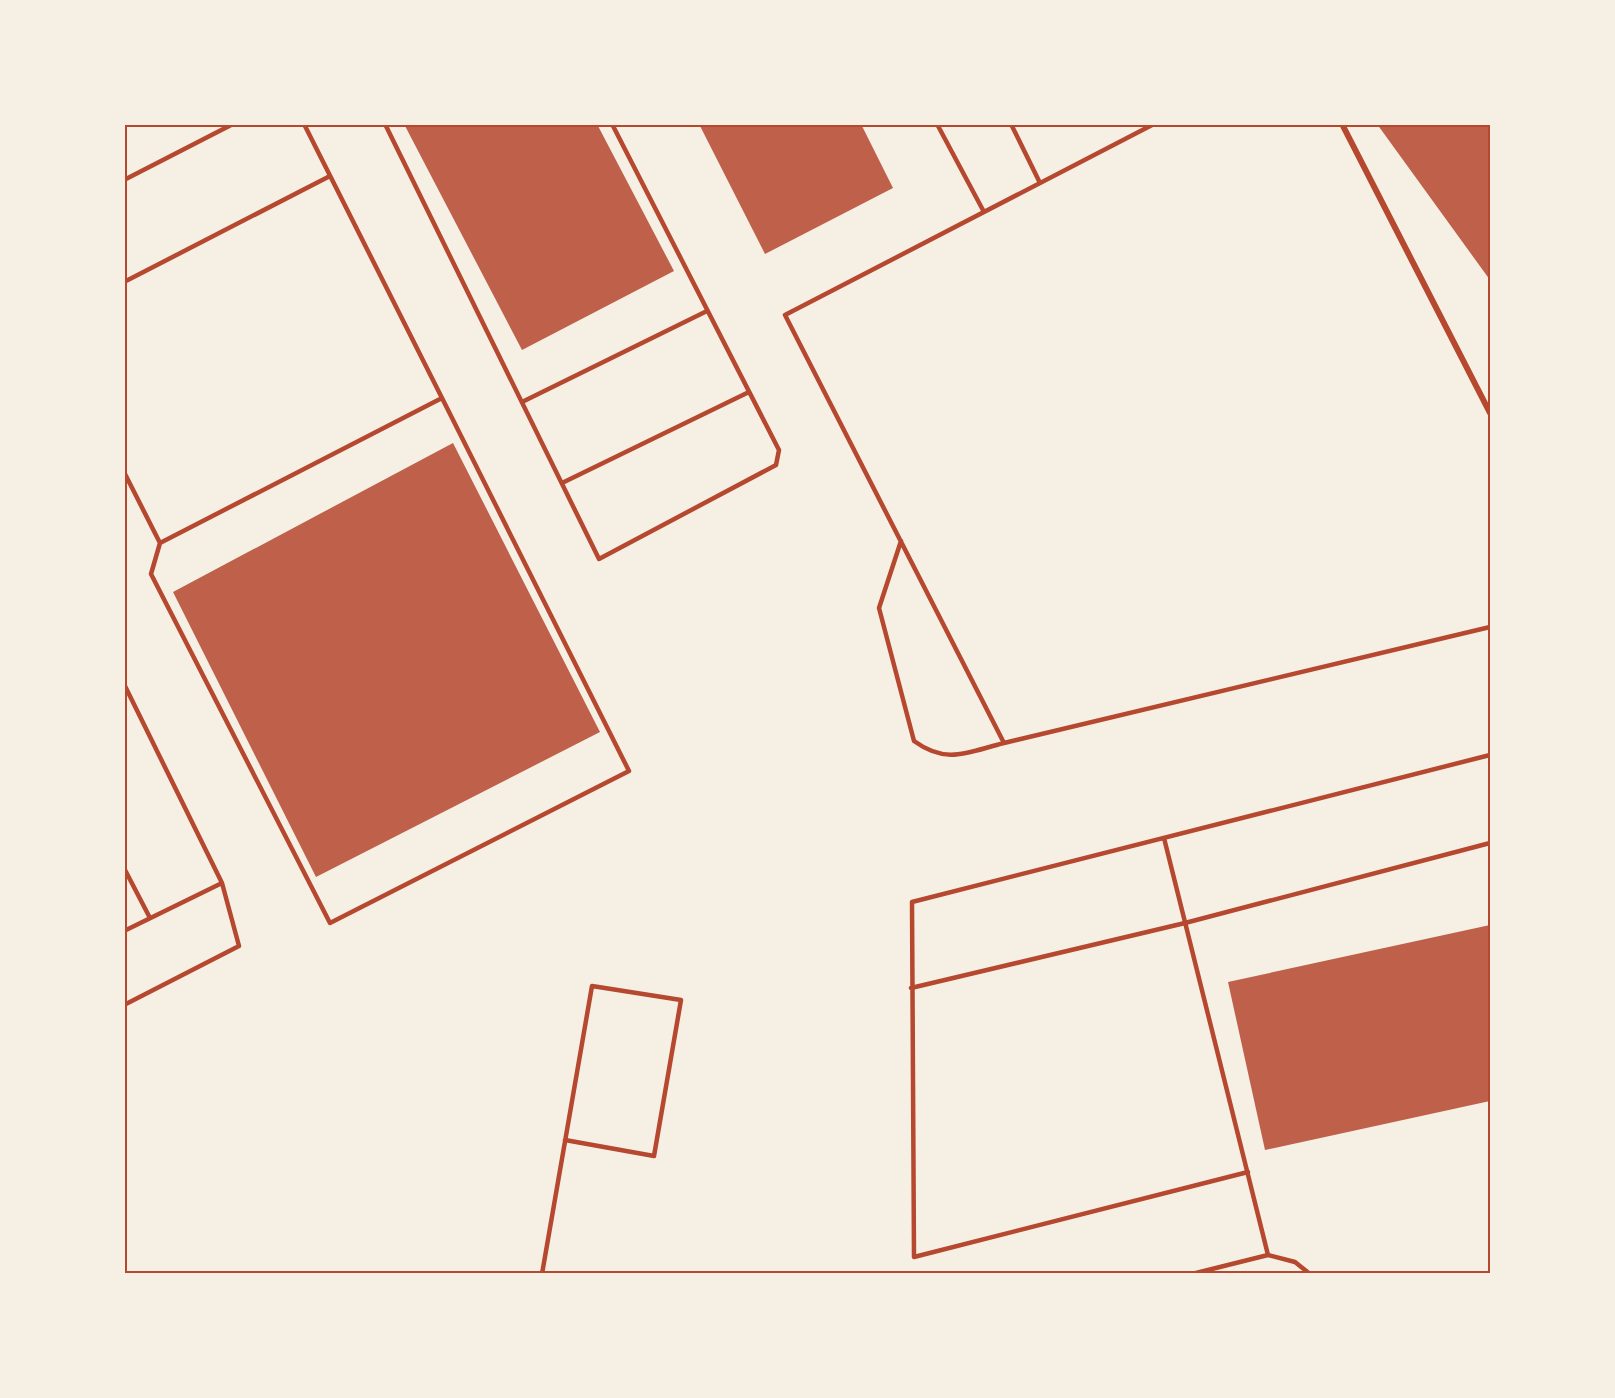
<svg xmlns="http://www.w3.org/2000/svg" width="1615" height="1398" font-family="Bitter,serif">
<style>
.building{fill:#bf614a}
.lines{fill:none;stroke-linecap:round;stroke-linejoin:round}
.service{stroke:#b5482f;stroke-width:4.5}
.minor{stroke:#b5482f;stroke-width:6}
.neatline{fill:none;stroke:#b5482f;stroke-width:2}
</style>
<rect width="100%" height="100%" fill="#f6efe4"/>
<path class="building" d="M404,124h193l77,147 -152,79z
M699,124h162l32,64 -128,66z
M1377,124h113v156z
M453,443l147,289 -284,145 -143,-285z
M1490,925v176l-225,49 -37,-168z"/>
<g class="lines">
<path class="service" d="M385,124l214,435 177,-94 3,-15 -167,-326
M937,124l47,88
M1011,124l29,59
M1154,124l-369,191 219,428 486,-116
M124,180l109,-56
M124,282l206,-106
M522,402l185,-91
M124,472l36,71 282,-145 -138,-274
M562,483l187,-91
M901,541l-22,67 35,133c33,24 54,11 90,2
M160,543l-9,31 179,349 299,-152 -187,-373
M124,684l98,199 17,63 -115,59
M1164,838l104,417
M124,868l26,50
M124,931l98,-48
M911,988l274,-65 305,-80
M1248,1172l-334,85 -2,-355 578,-147
M542,1274l50,-288 89,14 -27,156 -89,-16
M1192,1274l76,-19 27,7 15,12"/>
<path class="minor" d="M1342,124l148,289"/>
</g>
<rect width="1615" height="1398" fill="none" stroke="#f6efe4" stroke-width="252"/>
<rect x="126" y="126" width="1363" height="1146" class="neatline"/>
</svg>
